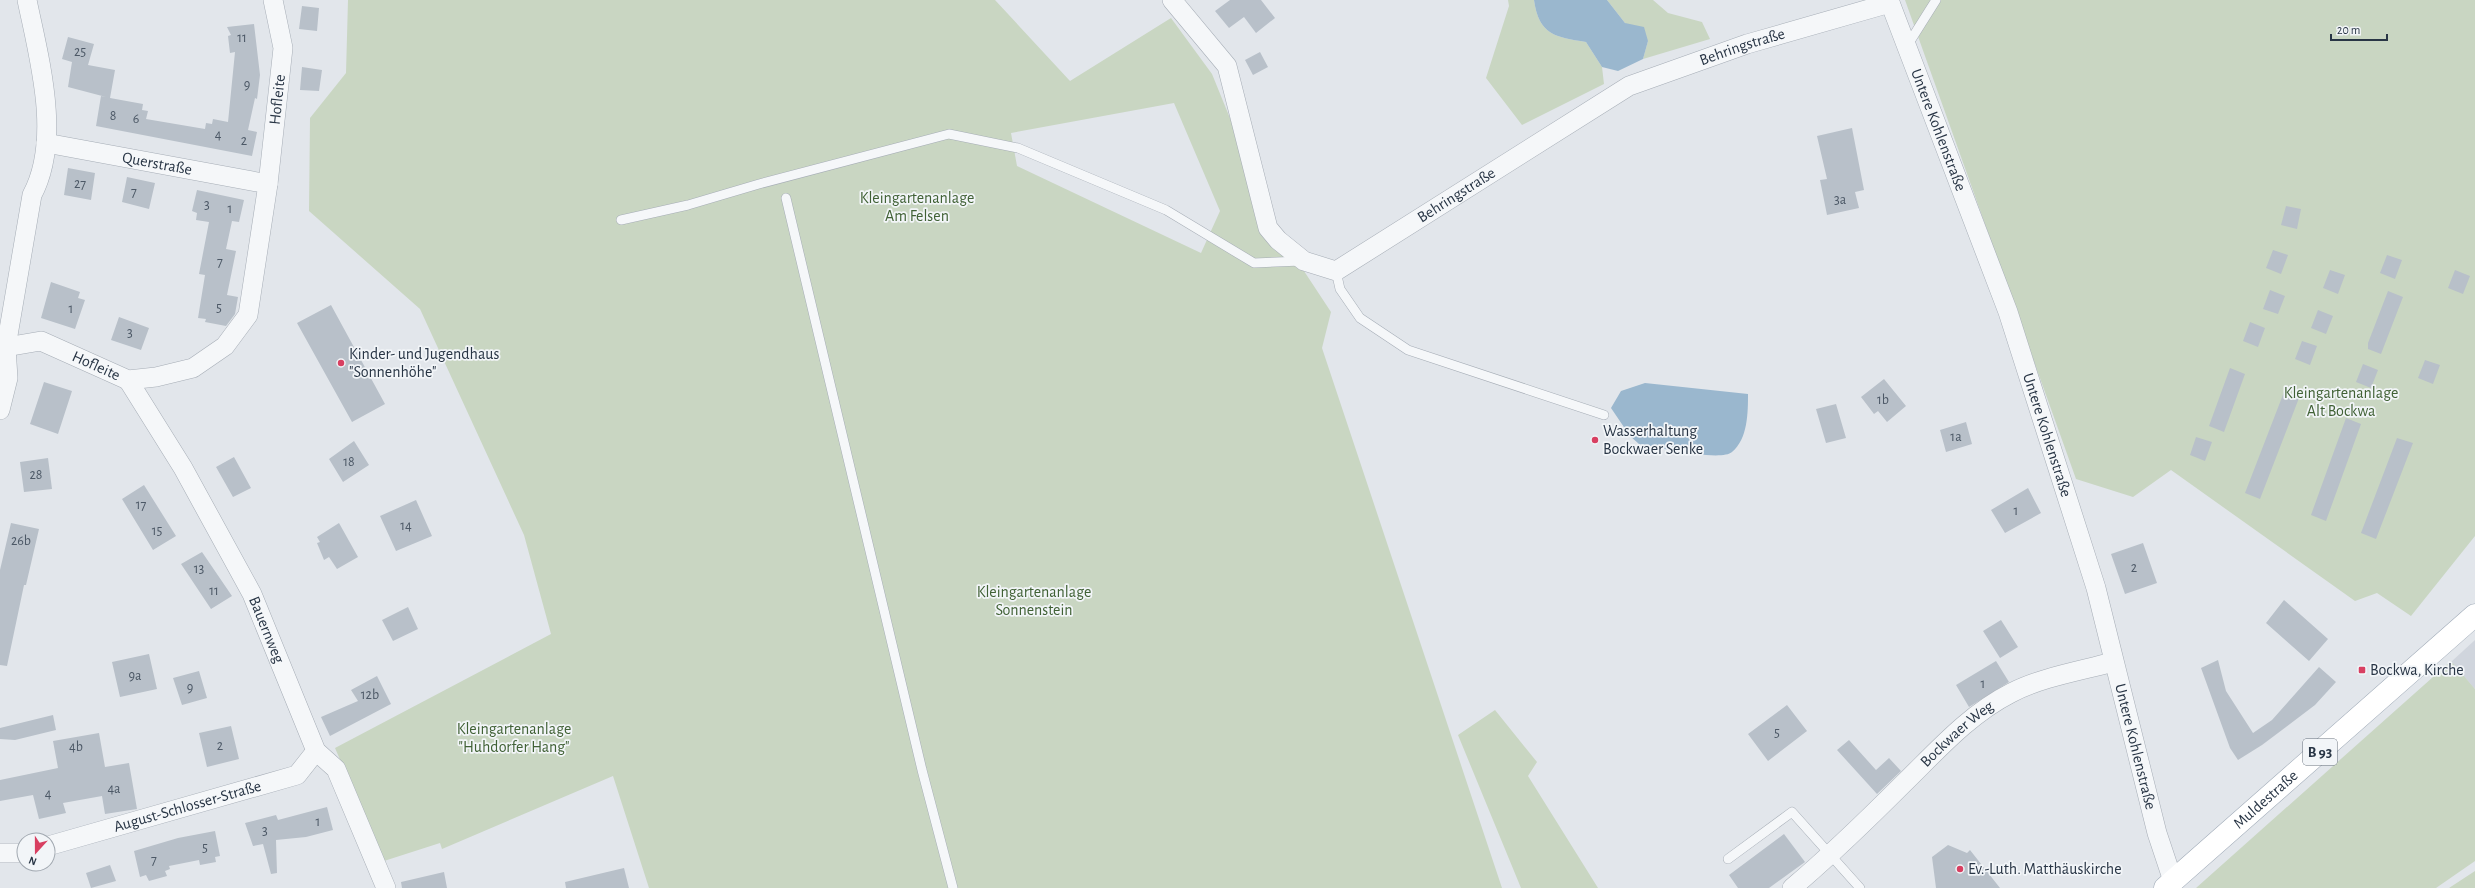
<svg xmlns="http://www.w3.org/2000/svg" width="2475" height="888" font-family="'Alegreya Sans',sans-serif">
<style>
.built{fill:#d0d5dd}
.green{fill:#c9d6c2;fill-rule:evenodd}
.water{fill:#9ab7ce}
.building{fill:#b8c0c9}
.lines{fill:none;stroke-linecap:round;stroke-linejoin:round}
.service-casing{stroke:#a6adb6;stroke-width:10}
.minor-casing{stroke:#a6adb6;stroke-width:20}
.primary-casing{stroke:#a0abb8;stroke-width:23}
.service{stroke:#f5f7f9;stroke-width:9}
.minor{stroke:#f5f7f9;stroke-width:19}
.primary{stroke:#fff;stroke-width:22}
.poi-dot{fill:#d83f61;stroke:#f2f5f8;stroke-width:1.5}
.labels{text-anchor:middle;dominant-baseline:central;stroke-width:3.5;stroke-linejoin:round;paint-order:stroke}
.number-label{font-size:14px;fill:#4c5866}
.shield{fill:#f2f5f8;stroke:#656f7b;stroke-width:1}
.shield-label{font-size:15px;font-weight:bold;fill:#283545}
.street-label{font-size:16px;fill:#283545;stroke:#f2f5f8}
.park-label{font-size:16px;fill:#406135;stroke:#f2f5f8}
.poi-label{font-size:16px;fill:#283545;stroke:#f2f5f8;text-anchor:start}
</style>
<rect width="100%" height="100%" fill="#e2e6eb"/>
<path class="built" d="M2475,640v49l-24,-27z"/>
<path class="green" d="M348,0h647l75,81 101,-63 41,56 61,150 58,88 -9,36 180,540h-853l-36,-112 -171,73 -2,-6 -56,18 -49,-113 216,-114 -27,-99 -104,-226 -111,-98 1,-93 36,-45zM1174,103l46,108 -19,42 -184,-87 -6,-33z
M1508,0h26c5,35 21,37 52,42l16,25 2,17 -82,41 -36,-47 23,-72z
M1607,0h46l15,13 34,9 8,17 -67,20 5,-18 -23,-18z
M1905,0h570v536l-64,80 -34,-23 -22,8 -184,-131 -38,27 -57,-18z
M2451,661l24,28v172l-39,27h-240z
M1495,710l42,52 -9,14 70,112h-77l-63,-153z
M2475,871v17h-26z"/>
<path class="water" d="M1534,0h73l18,23 19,4 4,14 -5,18 -25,12 -16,-4 -16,-25c-31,-5 -47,-7 -52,-42z
M1645,383l103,11c0,18 0,45 -16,58 -11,10 -76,-5 -93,-8l-9,-8 -19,-28 10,-17z"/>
<path class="building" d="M1230,0h31l14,18 -19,15 -12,-16 -15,11 -14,-17z
M302,6l17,2 -2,23 -18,-2z
M254,24l6,51 -3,24 -2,-1 -7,32 9,2 -5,24 -156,-30 5,-30 5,1 -38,-10 4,-25 -10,-3 6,-22 26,7 -6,21 27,5 -5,28 33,6 -1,6 6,1 -2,8 59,10 1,-6 6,1 1,-5 15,3 7,-70 -5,1 -2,-17 3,-1 -4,-8z
M1260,52l8,15 -15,8 -8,-15z
M302,67l20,3 -3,21 -19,-1z
M1852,128l12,62 -9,2 4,16 -32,7 -7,-35 7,-1 -10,-43z
M68,168l27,5 -4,27 -27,-5z
M127,177l28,6 -6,26 -27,-7z
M197,190l47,10 -5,22 -7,-1 -6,28 10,2 -9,44 11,2 -3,17 -9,12 -21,-4 1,-3 -8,-1 7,-43 -6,-1 10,-52 -13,-2 1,-7 -5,-2z
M2286,206l15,3 -4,20 -16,-4z
M2273,250l15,5 -7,19 -15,-6z
M2387,255l15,5 -7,19 -15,-6z
M2330,270l15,5 -7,19 -15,-6z
M2455,270l15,6 -7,18 -15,-6z
M51,282l29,10 -2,6 7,2 -10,29 -34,-11z
M2270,290l15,6 -7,18 -15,-5z
M2388,291l15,6 -22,57 -13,-5v-6z
M331,305l54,99 -33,18 -55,-99z
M2318,310l15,6 -7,18 -15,-6z
M119,317l30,11 -8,22 -30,-10z
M2250,322l15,6 -7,19 -15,-6z
M2302,341l15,5 -7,19 -15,-6z
M2425,360l15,5 -7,19 -15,-6z
M2363,364l15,6 -7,18 -15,-6z
M2230,368l15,6 -21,58 -15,-6z
M1884,379l22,27 -19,16 -9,-11 -4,3 -13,-17z
M44,382l28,9 -14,43 -28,-10z
M2284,392l15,6 -39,101 -15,-6z
M1836,404l10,34 -20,5 -10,-34z
M2346,418l15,6 -35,97 -15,-6z
M1966,422l6,22 -26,8 -6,-22z
M2196,437l16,5 -7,19 -15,-6z
M2397,438l16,5 -37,96 -15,-6z
M354,441l15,24 -26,17 -14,-23z
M234,457l17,31 -18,9 -17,-30z
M48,458l4,31 -28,3 -4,-30z
M144,485l32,51 -23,14 -31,-51z
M2028,488l13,25 -36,20 -14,-23z
M416,500l16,36 -36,15 -16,-35z
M11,523l28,6 -13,56h-2l-17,81 -7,-1v-95z
M339,523l19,34 -21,12 -8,-12 -5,3 -7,-17 3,-1 -3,-5z
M2143,543l14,40 -32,11 -14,-40z
M202,552l30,44 -21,13 -30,-45z
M2284,600l44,39 -19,22 -43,-38z
M408,607l10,22 -25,12 -11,-21z
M2001,620l17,27 -18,11 -17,-27z
M149,654l8,35 -37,8 -8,-35z
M2218,660l8,31 27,42 19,-13 47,-53 17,15 -21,23 -53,40 -24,15 -8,-12 -29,-80z
M1996,661l13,21 -40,25 -13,-22z
M199,671l8,27 -25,7 -9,-27z
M377,676l14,28 -61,32 -9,-19 37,-16 -7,-11z
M1787,705l20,26 -39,30 -20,-27z
M53,715l3,15 -41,10 -15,-1v-11z
M231,726l8,33 -32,8 -8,-34z
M99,733l6,34 24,-4 8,46 -32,5 -3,-18 -39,7 3,10 -27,6 -6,-24 -33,6v-21l58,-12 -5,-27z
M1849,740l27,30 13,-12 12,13 -24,23 -40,-44z
M327,807l6,23 -27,7 -30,3 1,33 -6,1 -8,-30 -10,2 -8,-23 31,-8 2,5z
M215,831l5,25 -5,1 1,5 -16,3 -1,-5 -30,6 1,3 -5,2 2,5 -18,5 -3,-6 -6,2 -6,-26 44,-13z
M1784,834l21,28 -36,26h-31l-9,-13z
M1948,845l19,8 3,-3 30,38h-64l-4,-31z
M110,865l6,16 -25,7 -5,-15z
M624,868l5,20h-63l-1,-6z
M444,872l3,16h-45l-1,-6z"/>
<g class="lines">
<g class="service-casing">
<path id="service" d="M1907,46l29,-46
M786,198l136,572 31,118
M621,220l67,-15 71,-21 190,-50 69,14 148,62 88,53 47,-2
M1336,271l4,18 20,29 48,32 196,65
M1728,859l64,-47 68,76"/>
</g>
<g class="minor-casing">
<g id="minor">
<path id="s1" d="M1172,0l55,66 41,162 10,12 26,21 32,10 293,-185 118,-42 143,-41"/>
<path id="s2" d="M1889,0l119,312 88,276 61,245 16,48"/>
<path id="s3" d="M46,143l222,41"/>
<path id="s4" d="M6,347l35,-6 87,39 28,-3 37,-9 32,-22 23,-31 20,-131 15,-136 -10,-48"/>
<path id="s5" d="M128,380l55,88 69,126 64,157 20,18 50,119"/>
<path d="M0,410l8,-32 -2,-31 26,-152c30,-56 7,-137 -5,-195"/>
<path id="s6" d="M48,846l249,-71 19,-24"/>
<path d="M0,853h24"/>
<path id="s7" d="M1792,888c39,-33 75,-68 111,-104 34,-33 65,-69 108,-91 31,-16 69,-22 102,-31"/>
</g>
</g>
<g class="primary-casing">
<g id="primary">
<path id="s8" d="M2165,888l310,-273"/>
</g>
</g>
<use href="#service" class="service"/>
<use href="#minor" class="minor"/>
<use href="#primary" class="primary"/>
</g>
<g class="poi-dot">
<circle cx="341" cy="363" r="4"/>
<circle cx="1595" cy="440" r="4"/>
<rect x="2358" y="666" width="8" height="8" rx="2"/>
<circle cx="1960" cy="869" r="4"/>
</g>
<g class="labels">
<g class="number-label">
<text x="242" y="38">11</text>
<text x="80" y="52">25</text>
<text x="247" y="85">9</text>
<text x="113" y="116">8</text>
<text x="136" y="119">6</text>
<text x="218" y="135">4</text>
<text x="244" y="141">2</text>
<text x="80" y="184">27</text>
<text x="134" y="192">7</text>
<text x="1840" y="200">3a</text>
<text x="207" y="205">3</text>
<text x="230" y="209">1</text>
<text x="220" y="262">7</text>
<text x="219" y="308">5</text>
<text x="71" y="309">1</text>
<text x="130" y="333">3</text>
<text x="1883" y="400">1b</text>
<text x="1956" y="437">1a</text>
<text x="349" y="462">18</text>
<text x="36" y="475">28</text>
<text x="141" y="505">17</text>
<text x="2016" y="511">1</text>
<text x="406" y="526">14</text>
<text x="157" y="531">15</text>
<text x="21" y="541">26b</text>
<text x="2134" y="568">2</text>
<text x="199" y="569">13</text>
<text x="214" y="591">11</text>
<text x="135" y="676">9a</text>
<text x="1983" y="684">1</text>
<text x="190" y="688">9</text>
<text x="370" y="695">12b</text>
<text x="1777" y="733">5</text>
<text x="220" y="746">2</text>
<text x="76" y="747">4b</text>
<text x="114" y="789">4a</text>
<text x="48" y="794">4</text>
<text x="318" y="822">1</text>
<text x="265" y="831">3</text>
<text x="205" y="848">5</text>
<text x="154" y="860">7</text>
</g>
<rect class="shield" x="2303" y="739" width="34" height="26" rx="3"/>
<g class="shield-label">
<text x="2320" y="752">B 93</text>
</g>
<g class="street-label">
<text stroke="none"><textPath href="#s1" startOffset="802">Behringstraße</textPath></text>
<text stroke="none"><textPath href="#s4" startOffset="492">Hofleite</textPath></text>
<text stroke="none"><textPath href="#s2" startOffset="139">Untere Kohlenstraße</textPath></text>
<text stroke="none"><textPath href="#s3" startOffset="113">Querstraße</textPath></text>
<text stroke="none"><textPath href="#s1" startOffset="478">Behringstraße</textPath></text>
<text stroke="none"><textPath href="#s4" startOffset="96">Hofleite</textPath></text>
<text stroke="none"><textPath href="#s2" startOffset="463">Untere Kohlenstraße</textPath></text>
<text stroke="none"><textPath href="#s5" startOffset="286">Bauernweg</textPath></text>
<text stroke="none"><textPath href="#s7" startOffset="226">Bockwaer Weg</textPath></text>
<text stroke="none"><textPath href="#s2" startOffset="787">Untere Kohlenstraße</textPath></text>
<text stroke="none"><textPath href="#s8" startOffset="134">Muldestraße</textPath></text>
<text stroke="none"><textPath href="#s6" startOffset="145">August-Schlosser-Straße</textPath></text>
</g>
<g class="park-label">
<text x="917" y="198">Kleingartenanlage<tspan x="917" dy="18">Am Felsen</tspan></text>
<text x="2341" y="393">Kleingartenanlage<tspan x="2341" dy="18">Alt Bockwa</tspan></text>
<text x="1034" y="592">Kleingartenanlage<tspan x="1034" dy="18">Sonnenstein</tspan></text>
<text x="514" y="729">Kleingartenanlage<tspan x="514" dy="18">"Huhdorfer Hang"</tspan></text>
</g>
<g class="poi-label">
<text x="349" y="354">Kinder- und Jugendhaus<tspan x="349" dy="18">"Sonnenhöhe"</tspan></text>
<text x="1603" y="431">Wasserhaltung<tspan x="1603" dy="18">Bockwaer Senke</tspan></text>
<text x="2370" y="670">Bockwa, Kirche</text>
<text x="1968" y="869">Ev.-Luth. Matthäuskirche</text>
</g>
</g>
<g transform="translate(36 852) rotate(201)"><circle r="19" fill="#f2f5f8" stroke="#a1a8b0"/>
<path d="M0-3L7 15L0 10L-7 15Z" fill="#d83f61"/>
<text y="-6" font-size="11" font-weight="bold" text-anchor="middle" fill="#283545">N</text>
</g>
<path d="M2331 34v6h56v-6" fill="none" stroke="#283545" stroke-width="2"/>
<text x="2337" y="34" font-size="12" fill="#283545" stroke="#f2f5f8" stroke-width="3" paint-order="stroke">20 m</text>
</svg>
